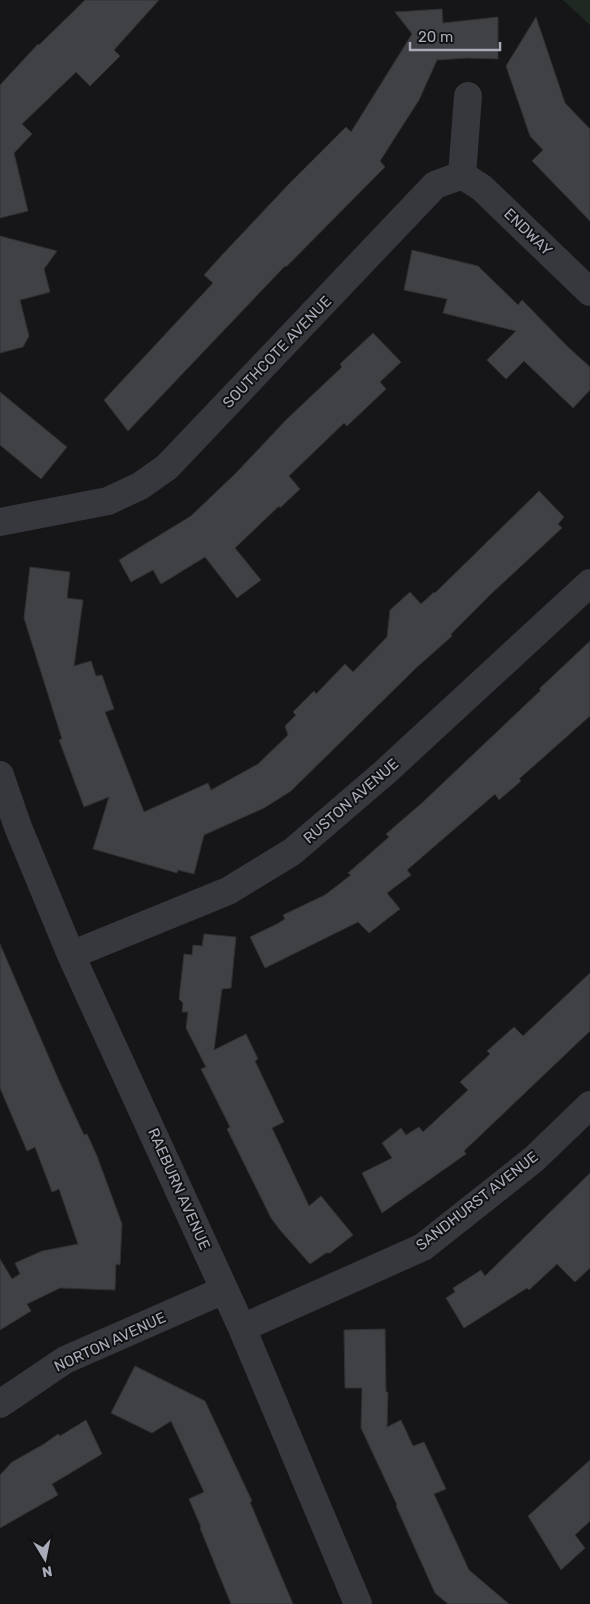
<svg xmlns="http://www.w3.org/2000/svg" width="590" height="1604" font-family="Rubik,sans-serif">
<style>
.green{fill:#202822}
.building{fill:#404145;stroke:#313034}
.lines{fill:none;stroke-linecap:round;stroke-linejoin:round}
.minor{stroke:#37383d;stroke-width:28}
.labels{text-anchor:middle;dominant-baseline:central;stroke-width:4;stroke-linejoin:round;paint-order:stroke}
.street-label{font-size:15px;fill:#a8acb8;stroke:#111113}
</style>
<rect width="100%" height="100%" fill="#161618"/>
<path class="green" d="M563,0h27v25z"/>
<path class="building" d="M85,0h74l-45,50 6,6 -30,30 -14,-14 -54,52 10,10 -18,19 14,58 -28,7v-133l38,-41 1,1z
M442,9l1,14 55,-6v42l-30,-1 -31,2 -18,40 -39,61 5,6 -99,100 -1,-1 -157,165 -24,-31 109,-117 -9,-8 18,-20 65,-69 59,-59 5,5 61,-98 -17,-22z
M536,17l29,86 25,26v92l-58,-60 11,-11 -13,-14 -24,-70z
M0,236l57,15 -13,18 6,23 -30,8 9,36 -6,11 -23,6z
M412,250l66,16 40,39 4,-5 46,47 22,20v23l-17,18 -49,-47 -18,18 -19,-19 29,-29 -73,-18 4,-14 -43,-9z
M373,333l28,29 -21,20 6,7 -39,37 -3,-3 -55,53 11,13 -20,19 -1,-2 -44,42 26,32 -24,18 -32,-41 -44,27 -8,-14 -22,12 -12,-22 72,-44 45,-43 50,-53 56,-53 -2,-3z
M0,392l67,55 -26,32 -41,-34z
M539,491l25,26 -6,7 4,4 -71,66 -40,40 1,2 -36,32 -125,123 -27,17 -60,27 -10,39 -16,-4 -1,3 -84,-24 16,-52 -25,10 -25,-67 3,-1 -38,-121 6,-51 40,5 -3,26 16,2 -9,66 17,-5 5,15 6,-1 12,34 -9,3 39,100 64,-29 3,7 47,-26 30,-29 -3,-9 11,-11 -3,-3 21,-21 2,3 29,-30 8,8 34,-35 3,-27 20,-18 11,12 13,-12 1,1z
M590,641v75l-71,63 2,2 -22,19 -4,-6 -88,76 4,5 -24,18 13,16 -31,24 -11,-11 -93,46 -15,-31 27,-13 8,-5 -2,-4 42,-20 26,-20 -3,-2 41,-36 -3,-3 37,-32 118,-112 -2,-1z
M204,934l32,3 -5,51 -9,1 -8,61 32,-16 12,25 -3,2 29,61 -12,6 37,78 12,-10 32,39 -23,18h-4l-16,11 -30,-34 -9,-12 -44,-89 3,-2 -29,-58 5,-2 -20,-39 2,-16h-6l1,-9 -4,-4 5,-45 8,1 1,-10 9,1z
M0,944l60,139 24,52 3,-1 10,22 25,68 -2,41 -4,-1 -1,26 -55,-2 -33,16 4,7 -31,19v-71l12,20 8,-5 -5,-11 27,-12 36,-7 -19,-55 -7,3 -17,-45 -8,4 -27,-63z
M590,973v58l-126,120 2,3 -84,59 -20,-40 30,-15 -10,-15 19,-15 5,7 13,-8 4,5 45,-42 -8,-8 30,-28 -3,-3 27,-24 9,9z
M590,1173v95l-15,14 -18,-18 -28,26 -2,-2 -63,40 -18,-30 9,-6 -2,-4 28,-18 4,6z
M385,1329l1,63h2l-1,35 14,-7 12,26 11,-4 22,47 -12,5 35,76 40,34h-61l-13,-11 -39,-87 1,-1 -36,-77 1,-40h-17l-1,-58z
M135,1366l70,35 47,100 -2,1 43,102h-62l-31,-76 1,-1 -12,-28 15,-7 -33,-71 -19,12 -41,-20z
M86,1420l16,34 -50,30 6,11 -58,33v-53l12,-13 32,-18 14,-10 2,2z
M590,1460v61l-15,14 10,13 -24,22 -33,-54z"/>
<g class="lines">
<path class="minor" d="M462,175l20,13 108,104
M462,175l6,-79
M0,522l108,-21 32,-15 27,-19 268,-282 27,-10
M0,775l18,52 53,128 171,373 116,276
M71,955l157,-64 64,-39 92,-79 206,-190
M242,1328l181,-81 111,-88 56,-54
M0,1404l65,-44 159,-70"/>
</g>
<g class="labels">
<g class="street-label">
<text transform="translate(528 232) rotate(44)">ENDWAY</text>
<text transform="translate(277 352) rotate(-46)">SOUTHCOTE AVENUE</text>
<text transform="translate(351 801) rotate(-41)">RUSTON AVENUE</text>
<text transform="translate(179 1189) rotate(66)">RAEBURN AVENUE</text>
<text transform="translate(477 1201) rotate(-38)">SANDHURST AVENUE</text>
<text transform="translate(110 1342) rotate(-25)">NORTON AVENUE</text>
</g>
</g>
<g transform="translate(45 1559) rotate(170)" stroke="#111113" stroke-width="4" paint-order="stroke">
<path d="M0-4L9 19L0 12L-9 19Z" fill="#a8acb8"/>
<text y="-8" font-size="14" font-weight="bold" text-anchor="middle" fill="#a8acb8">N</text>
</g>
<path d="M410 42v8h90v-8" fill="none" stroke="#a8acb8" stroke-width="2.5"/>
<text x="418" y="42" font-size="15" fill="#a8acb8" stroke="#111113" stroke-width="4" paint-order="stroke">20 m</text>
</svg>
